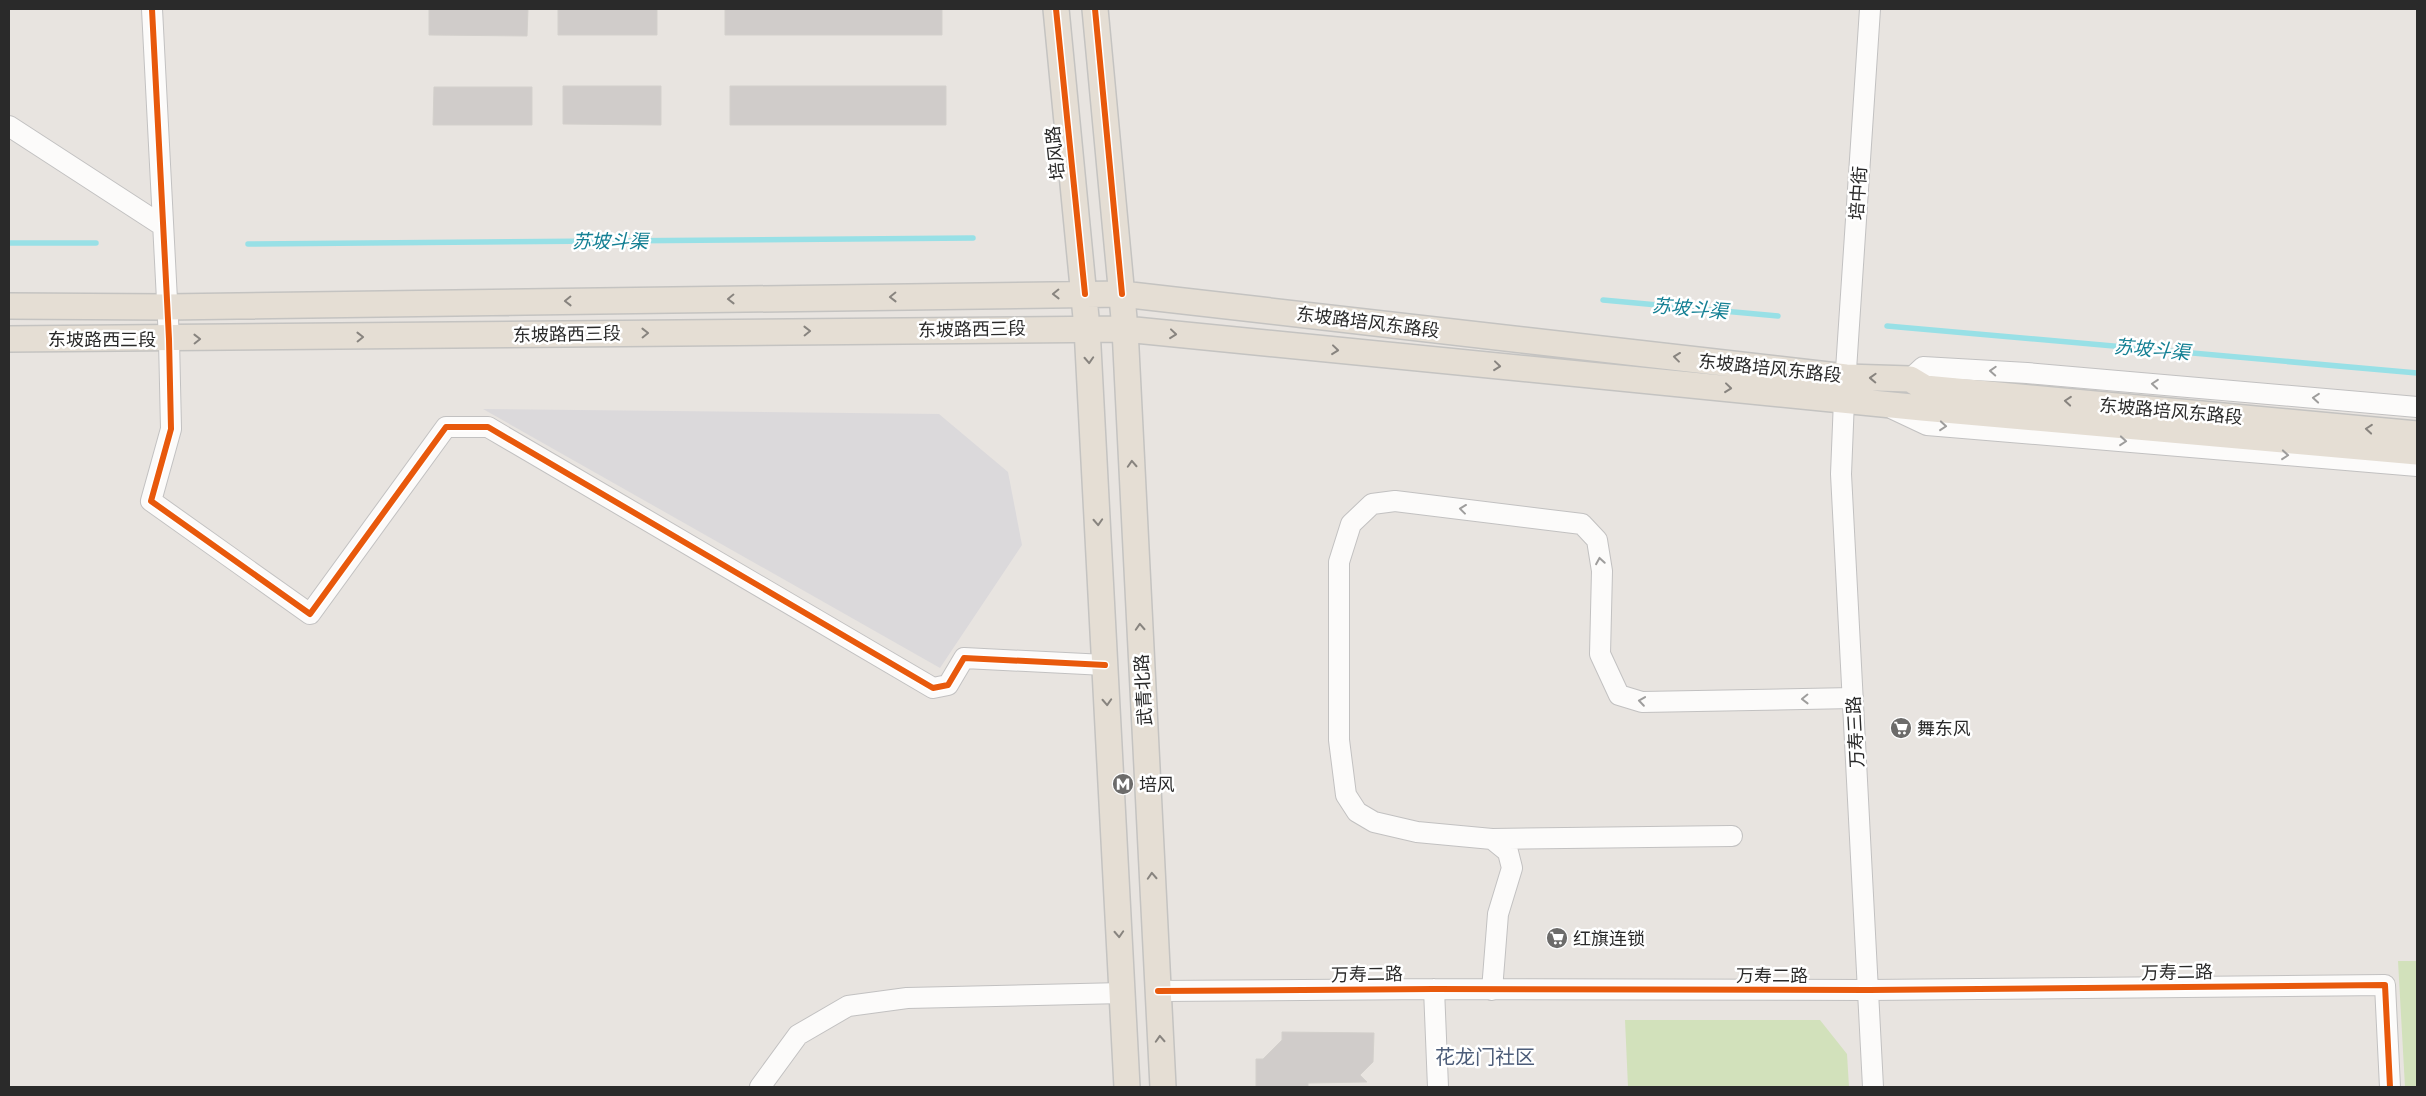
<svg xmlns="http://www.w3.org/2000/svg" width="2426" height="1096" font-family="'IBM Plex Sans','Noto Sans SC',sans-serif">
<style>
.industrial{fill:#dbd9db}
.green{fill:#d2e1bb}
.lines{fill:none;stroke-linecap:round;stroke-linejoin:round}
.stream{stroke:#98e0e6;stroke-width:5.5}
.building{fill:#d0ccca;stroke:#d3d0cc}
.minor-casing{stroke:#c2c1c1;stroke-width:22}
.major-casing{stroke:#c4c3c1;stroke-width:28}
.minor{stroke:#fcfbfa;stroke-width:20}
.major{stroke:#e5ded4;stroke-width:25}
.cycleway-casing{stroke:#fff;stroke-width:9}
.cycleway{stroke:#e8590c;stroke-width:6}
.oneway{stroke:#88847f}
.oneway2{stroke:#9e9d9c}
.labels{text-anchor:middle;dominant-baseline:central;stroke-width:5;stroke-linejoin:round;paint-order:stroke}
.street-label{font-size:18px;fill:#2a2a2a;stroke:#fff}
.poi-label{font-size:18px;fill:#2a2a2a;stroke:#fff;text-anchor:start}
.water-label{font-size:19px;font-style:italic;fill:#148094;stroke:#fff}
.quarter-label{font-size:20px;fill:#4d5d79;stroke:#fff}
</style>
<rect width="100%" height="100%" fill="#e8e4e0"/>
<path class="industrial" d="M483,409l456,5 69,58 14,73 -82,123z"/>
<path class="green" d="M2398,961h19v126h-12z
M1625,1020h195l27,34 2,33h-221z"/>
<g class="lines">
<path class="stream" d="M9,243h87
M248,244l725,-6
M1603,300l175,16
M1887,326l530,47"/>
</g>
<path class="building" d="M429,9h99l-1,27 -98,-1z
M558,9h99v26h-99z
M725,9h217v26h-217z
M563,86h98v39l-98,-1z
M730,86h216v39h-216z
M434,87h98v38h-99z
M1282,1032l92,1 -1,29 -13,13 7,7 -59,1v4h-52v-28h7l19,-19z"/>
<g class="lines">
<g class="minor-casing">
<path id="minor" d="M152,9l17,330 2,90 -20,72 159,113 136,-187h42l445,261 15,-3 16,-27 141,7
M1870,9l-26,391 -3,74 32,613
M9,126l154,100
M1910,379l13,-12 104,6 390,34
M1893,409l34,16 490,41
M1492,839l240,-3
M1434,989l4,98
M1492,990l6,-76 14,-46 -4,-16 -16,-13 -75,-7 -43,-10 -17,-10 -11,-17 -7,-55v-178l12,-38 21,-20 23,-3 187,23 15,16 5,31 -2,83 19,41 23,7 211,-4
M1158,991l276,-2 435,1 516,-5 5,102
M760,1087l38,-52 50,-29 59,-8 216,-5"/>
</g>
<g class="major-casing">
<path id="major" d="M1056,9l31,319 40,759
M1095,9l30,320 38,758
M9,306l158,1 955,-13 724,83 64,2 15,9 492,46
M9,339l1116,-10 797,79 495,44"/>
</g>
<use href="#minor" class="minor"/>
<use href="#major" class="major"/>
<g class="cycleway-casing">
<path id="cycleway" d="M152,9l17,330 2,90 -20,72 159,113 136,-187h42l445,261 15,-3 16,-27 141,7
M1056,9l29,285
M1095,9l27,285
M1158,991l276,-2 435,1 516,-5 5,102"/>
</g>
<use href="#cycleway" class="cycleway"/>
</g>
<defs><path id="oneway-chevron" d="M-2-3.5L2.5 0L-2 3.5" fill="none" stroke-width="1.6" stroke-linecap="round" stroke-linejoin="round" transform="scale(1.25)"/></defs>
<g class="oneway">
<use href="#oneway-chevron" transform="translate(1056 294) rotate(179)"/>
<use href="#oneway-chevron" transform="translate(893 297) rotate(179)"/>
<use href="#oneway-chevron" transform="translate(731 299) rotate(179)"/>
<use href="#oneway-chevron" transform="translate(568 301) rotate(179)"/>
<use href="#oneway-chevron" transform="translate(807 331) rotate(-1)"/>
<use href="#oneway-chevron" transform="translate(645 333) rotate(-1)"/>
<use href="#oneway-chevron" transform="translate(1173 334) rotate(6)"/>
<use href="#oneway-chevron" transform="translate(360 337) rotate(-1)"/>
<use href="#oneway-chevron" transform="translate(197 339) rotate(-1)"/>
<use href="#oneway-chevron" transform="translate(1335 350) rotate(6)"/>
<use href="#oneway-chevron" transform="translate(1677 357) rotate(-173)"/>
<use href="#oneway-chevron" transform="translate(1089 360) rotate(87)"/>
<use href="#oneway-chevron" transform="translate(1497 366) rotate(6)"/>
<use href="#oneway-chevron" transform="translate(1873 378) rotate(-178)"/>
<use href="#oneway-chevron" transform="translate(1728 388) rotate(6)"/>
<use href="#oneway-chevron" transform="translate(2068 401) rotate(-175)"/>
<use href="#oneway-chevron" transform="translate(2369 429) rotate(-175)"/>
<use href="#oneway-chevron" transform="translate(1132 464) rotate(-93)"/>
<use href="#oneway-chevron" transform="translate(1098 522) rotate(87)"/>
<use href="#oneway-chevron" transform="translate(1140 627) rotate(-93)"/>
<use href="#oneway-chevron" transform="translate(1107 702) rotate(87)"/>
<use href="#oneway-chevron" transform="translate(1152 876) rotate(-93)"/>
<use href="#oneway-chevron" transform="translate(1119 934) rotate(87)"/>
<use href="#oneway-chevron" transform="translate(1160 1039) rotate(-93)"/>
</g>
<g class="oneway2">
<use href="#oneway-chevron" transform="translate(1993 371) rotate(-177)"/>
<use href="#oneway-chevron" transform="translate(2155 384) rotate(-175)"/>
<use href="#oneway-chevron" transform="translate(2316 398) rotate(-175)"/>
<use href="#oneway-chevron" transform="translate(1943 426) rotate(5)"/>
<use href="#oneway-chevron" transform="translate(2123 441) rotate(5)"/>
<use href="#oneway-chevron" transform="translate(2285 455) rotate(5)"/>
<use href="#oneway-chevron" transform="translate(1463 509) rotate(-173)"/>
<use href="#oneway-chevron" transform="translate(1600 561) rotate(-99)"/>
<use href="#oneway-chevron" transform="translate(1805 699) rotate(179)"/>
<use href="#oneway-chevron" transform="translate(1642 701) rotate(-172)"/>
</g>
<defs>
<g id="supermarket-disc" transform="scale(1.125)"><circle r="9.5" fill="#6c6b6a" stroke="#fff"/><path d="M-6-5.5h2.5l.6 2H6L4.5 2H-2.5L-4.4-4H-6ZM-1.5 3.2a1.3 1.3 0 1 0 .1 0ZM3 3.2a1.3 1.3 0 1 0 .1 0Z" fill="#fff"/></g>
<g id="metro-disc" transform="scale(1.125)"><circle r="9.5" fill="#6c6b6a" stroke="#fff"/><path d="M-5.5 5V-5H-3L0 0L3-5H5.5V5H3V-.5L0 4L-3-.5V5Z" fill="#fff"/></g>
</defs>
<g fill-rule="evenodd">
<use href="#supermarket-disc" x="1901" y="728"/>
<use href="#metro-disc" x="1123" y="784"/>
<use href="#supermarket-disc" x="1557" y="938"/>
</g>
<g class="labels">
<g class="street-label">
<text transform="translate(1055 153) rotate(-96)">培风路</text>
<text transform="translate(1858 193) rotate(-86)">培中街</text>
<text transform="translate(1368 322) rotate(7)">东坡路培风东路段</text>
<text transform="translate(972 329) rotate(-1)">东坡路西三段</text>
<text transform="translate(567 334) rotate(-1)">东坡路西三段</text>
<text x="102" y="339">东坡路西三段</text>
<text transform="translate(1770 368) rotate(6)">东坡路培风东路段</text>
<text transform="translate(2171 411) rotate(5)">东坡路培风东路段</text>
<text transform="translate(1143 690) rotate(-93)">武青北路</text>
<text transform="translate(1855 732) rotate(-93)">万寿三路</text>
<text transform="translate(2177 972) rotate(-1)">万寿二路</text>
<text transform="translate(1367 974) rotate(-1)">万寿二路</text>
<text x="1772" y="975">万寿二路</text>
</g>
<g class="poi-label">
<text x="1917" y="728">舞东风</text>
<text x="1139" y="784">培风</text>
<text x="1573" y="938">红旗连锁</text>
</g>
<g class="water-label">
<text x="610" y="241">苏坡斗渠</text>
<text transform="translate(1690 308) rotate(5)">苏坡斗渠</text>
<text transform="translate(2152 349) rotate(5)">苏坡斗渠</text>
</g>
<g class="quarter-label">
<text x="1485" y="1056">花龙门社区</text>
</g>
</g>
<rect width="2426" height="1096" fill="none" stroke="#2a2a2a" stroke-width="20"/>
</svg>
